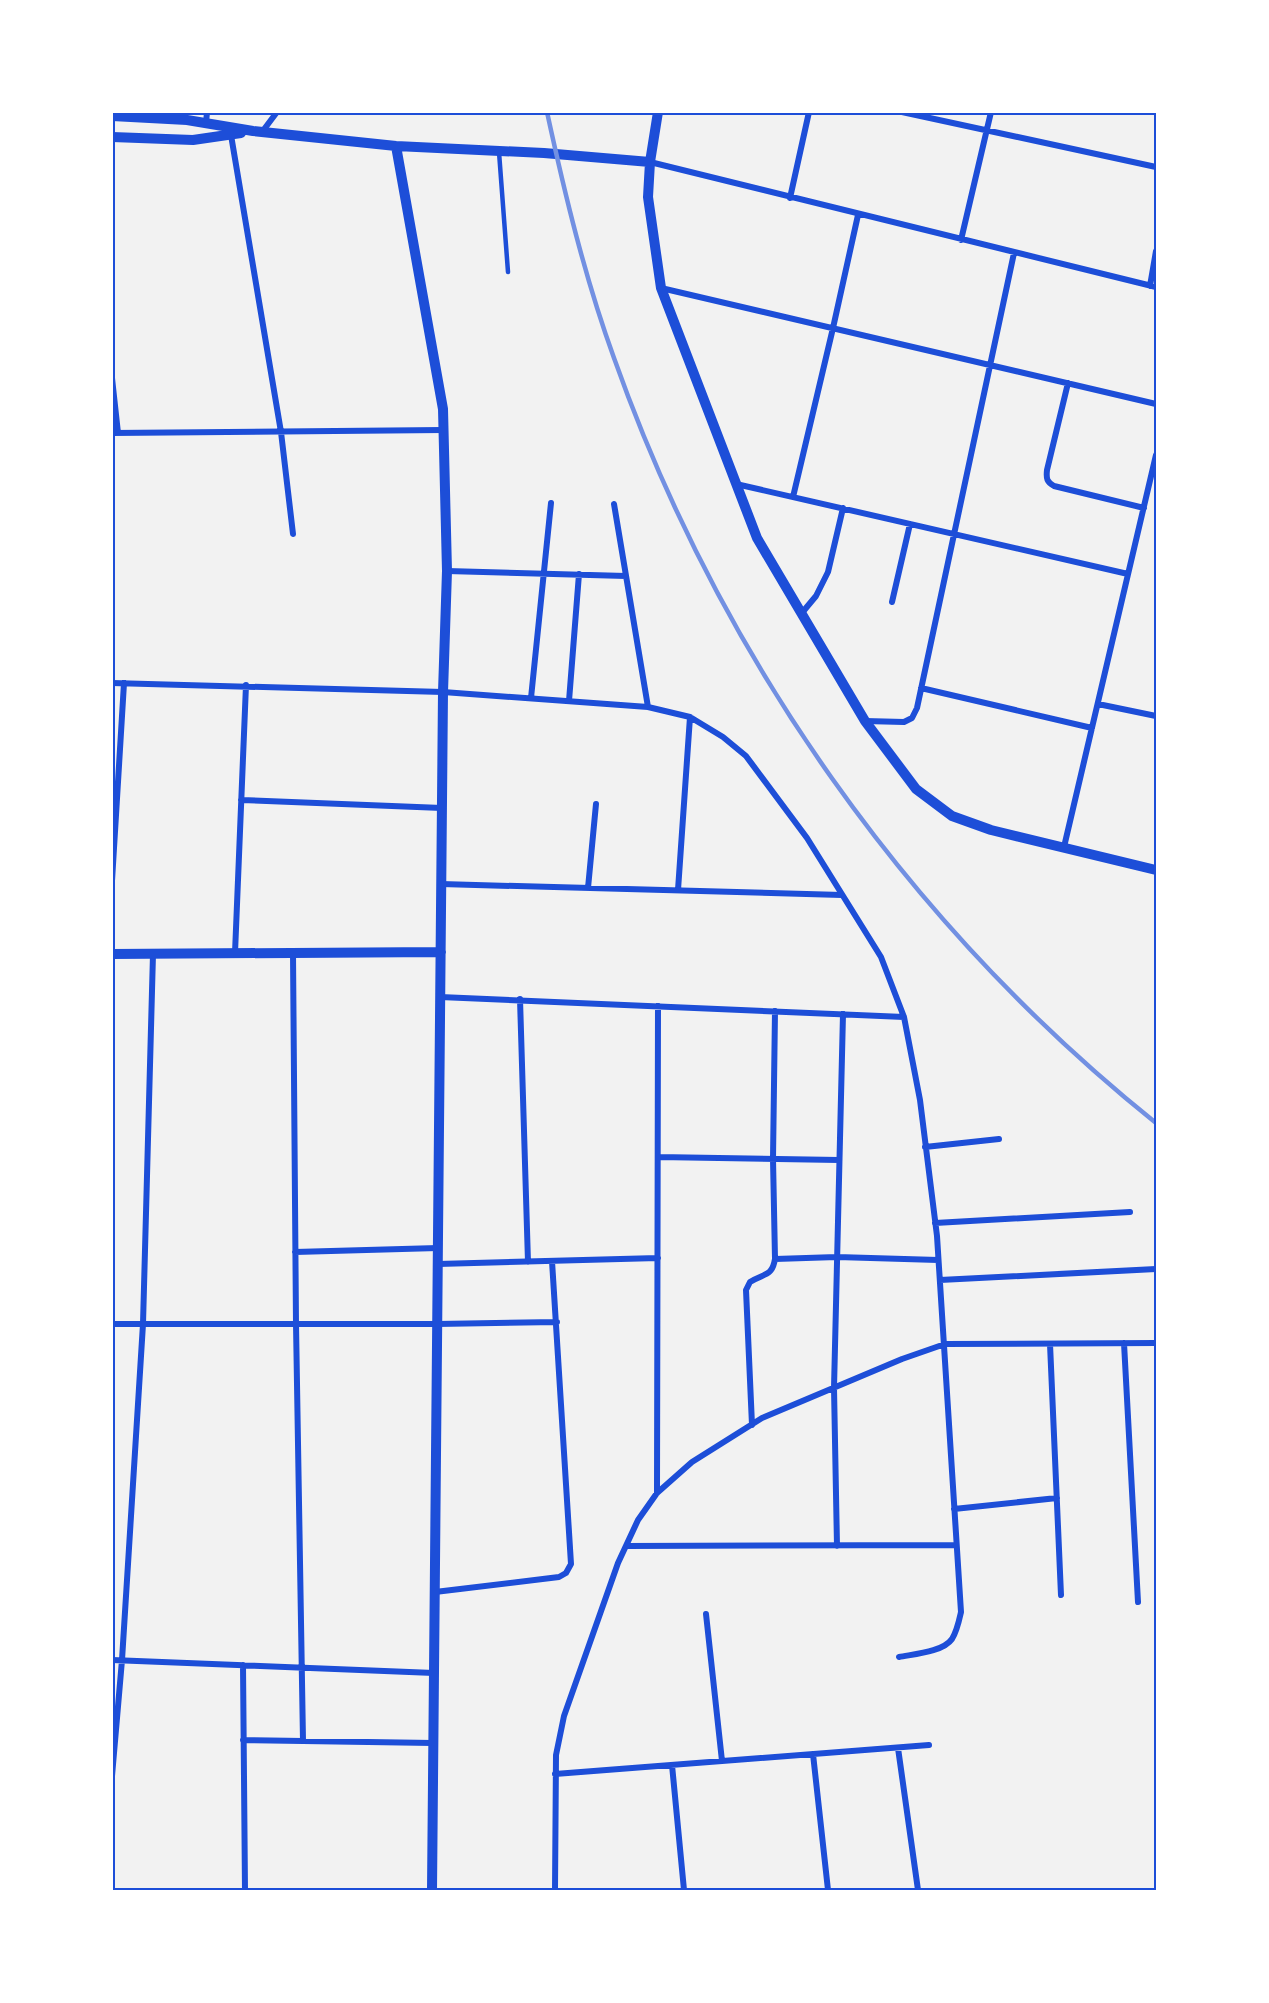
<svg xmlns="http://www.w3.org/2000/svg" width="1269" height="2003" font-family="'Archivo Narrow',sans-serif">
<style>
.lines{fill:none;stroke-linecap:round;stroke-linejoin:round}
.service{stroke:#1d4ed8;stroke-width:4.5}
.minor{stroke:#1d4ed8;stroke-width:6}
.tertiary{stroke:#1d4ed8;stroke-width:10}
.rail{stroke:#7290e2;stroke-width:4.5}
.neatline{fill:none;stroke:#1d4ed8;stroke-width:2}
</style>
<rect width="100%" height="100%" fill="#f2f2f2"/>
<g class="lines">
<path class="service" d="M499,152l9,120"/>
<path class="minor" d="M902,112l254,55
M206,123l1,-11
M262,132l15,-20
M231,135l50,297 12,102
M650,162l506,125
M790,198l19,-86
M961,240l30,-128
M1150,286l6,-35
M661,288l495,116
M112,378l6,55
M1068,383l-21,87c-1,9 0,12 7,16l90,22
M112,433l331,-3
M736,484l392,90
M793,497l40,-169 25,-113
M614,504l34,203
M447,571l179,5
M892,602l18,-78
M801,614l15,-18 12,-24 15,-64
M112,683l331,9 205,15 42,10 33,20 23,19 61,82 74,119 23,60 16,83 17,136 24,376c-2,9 -4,19 -9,27 -9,13 -38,15 -53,18
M921,688l171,40
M531,698l20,-195
M569,701l10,-127
M1098,704l58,12
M865,721l39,1 8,-4 5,-10 97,-455
M241,800l201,8
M1064,847l92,-392
M112,881l12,-198
M441,884l401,11
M588,888l8,-84
M678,890l12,-173
M235,953l11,-268
M293,953l3,371 7,417
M440,997l464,20
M520,999l8,263
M925,1147l74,-8
M658,1157l181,3
M935,1223l195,-11
M295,1252l143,-4
M775,1259l62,-2 101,3
M438,1264l220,-6
M940,1280l216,-11
M112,1324h325l120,-2
M1124,1343l14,259
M1050,1344l11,251
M752,1425l-6,-135 4,-8c14,-9 22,-5 25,-23l-2,-100 2,-148
M657,1493l1,-487
M954,1509l103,-11
M626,1546l330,-1
M837,1546l-3,-158 9,-374
M435,1592l124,-15 7,-4 5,-9 -19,-303
M706,1614l16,147
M112,1660l322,13
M243,1665l2,225
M243,1740l190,3
M898,1748l20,142
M813,1754l15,136
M672,1765l12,125
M555,1774l374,-29
M112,1776l10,-116 21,-336 10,-370
M555,1890l1,-135 8,-39 54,-153 20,-43 19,-27 35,-31 70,-44 140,-59 43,-15 211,-1"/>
<path class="tertiary" d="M658,112l-8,50 -2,35 13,91 96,250 108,183 51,68 36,27 39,14 165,40
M112,116l75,4 66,11 143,15 148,7 106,9
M112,137l81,3 48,-7
M396,146l47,263 4,162 -4,121 -11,1198
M112,954l329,-2"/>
<path class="rail" d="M547,112c18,83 38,166 67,246 106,299 294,566 542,765"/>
</g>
<rect width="1269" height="2003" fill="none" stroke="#ffffff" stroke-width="228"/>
<rect x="114" y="114" width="1041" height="1775" class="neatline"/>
</svg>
